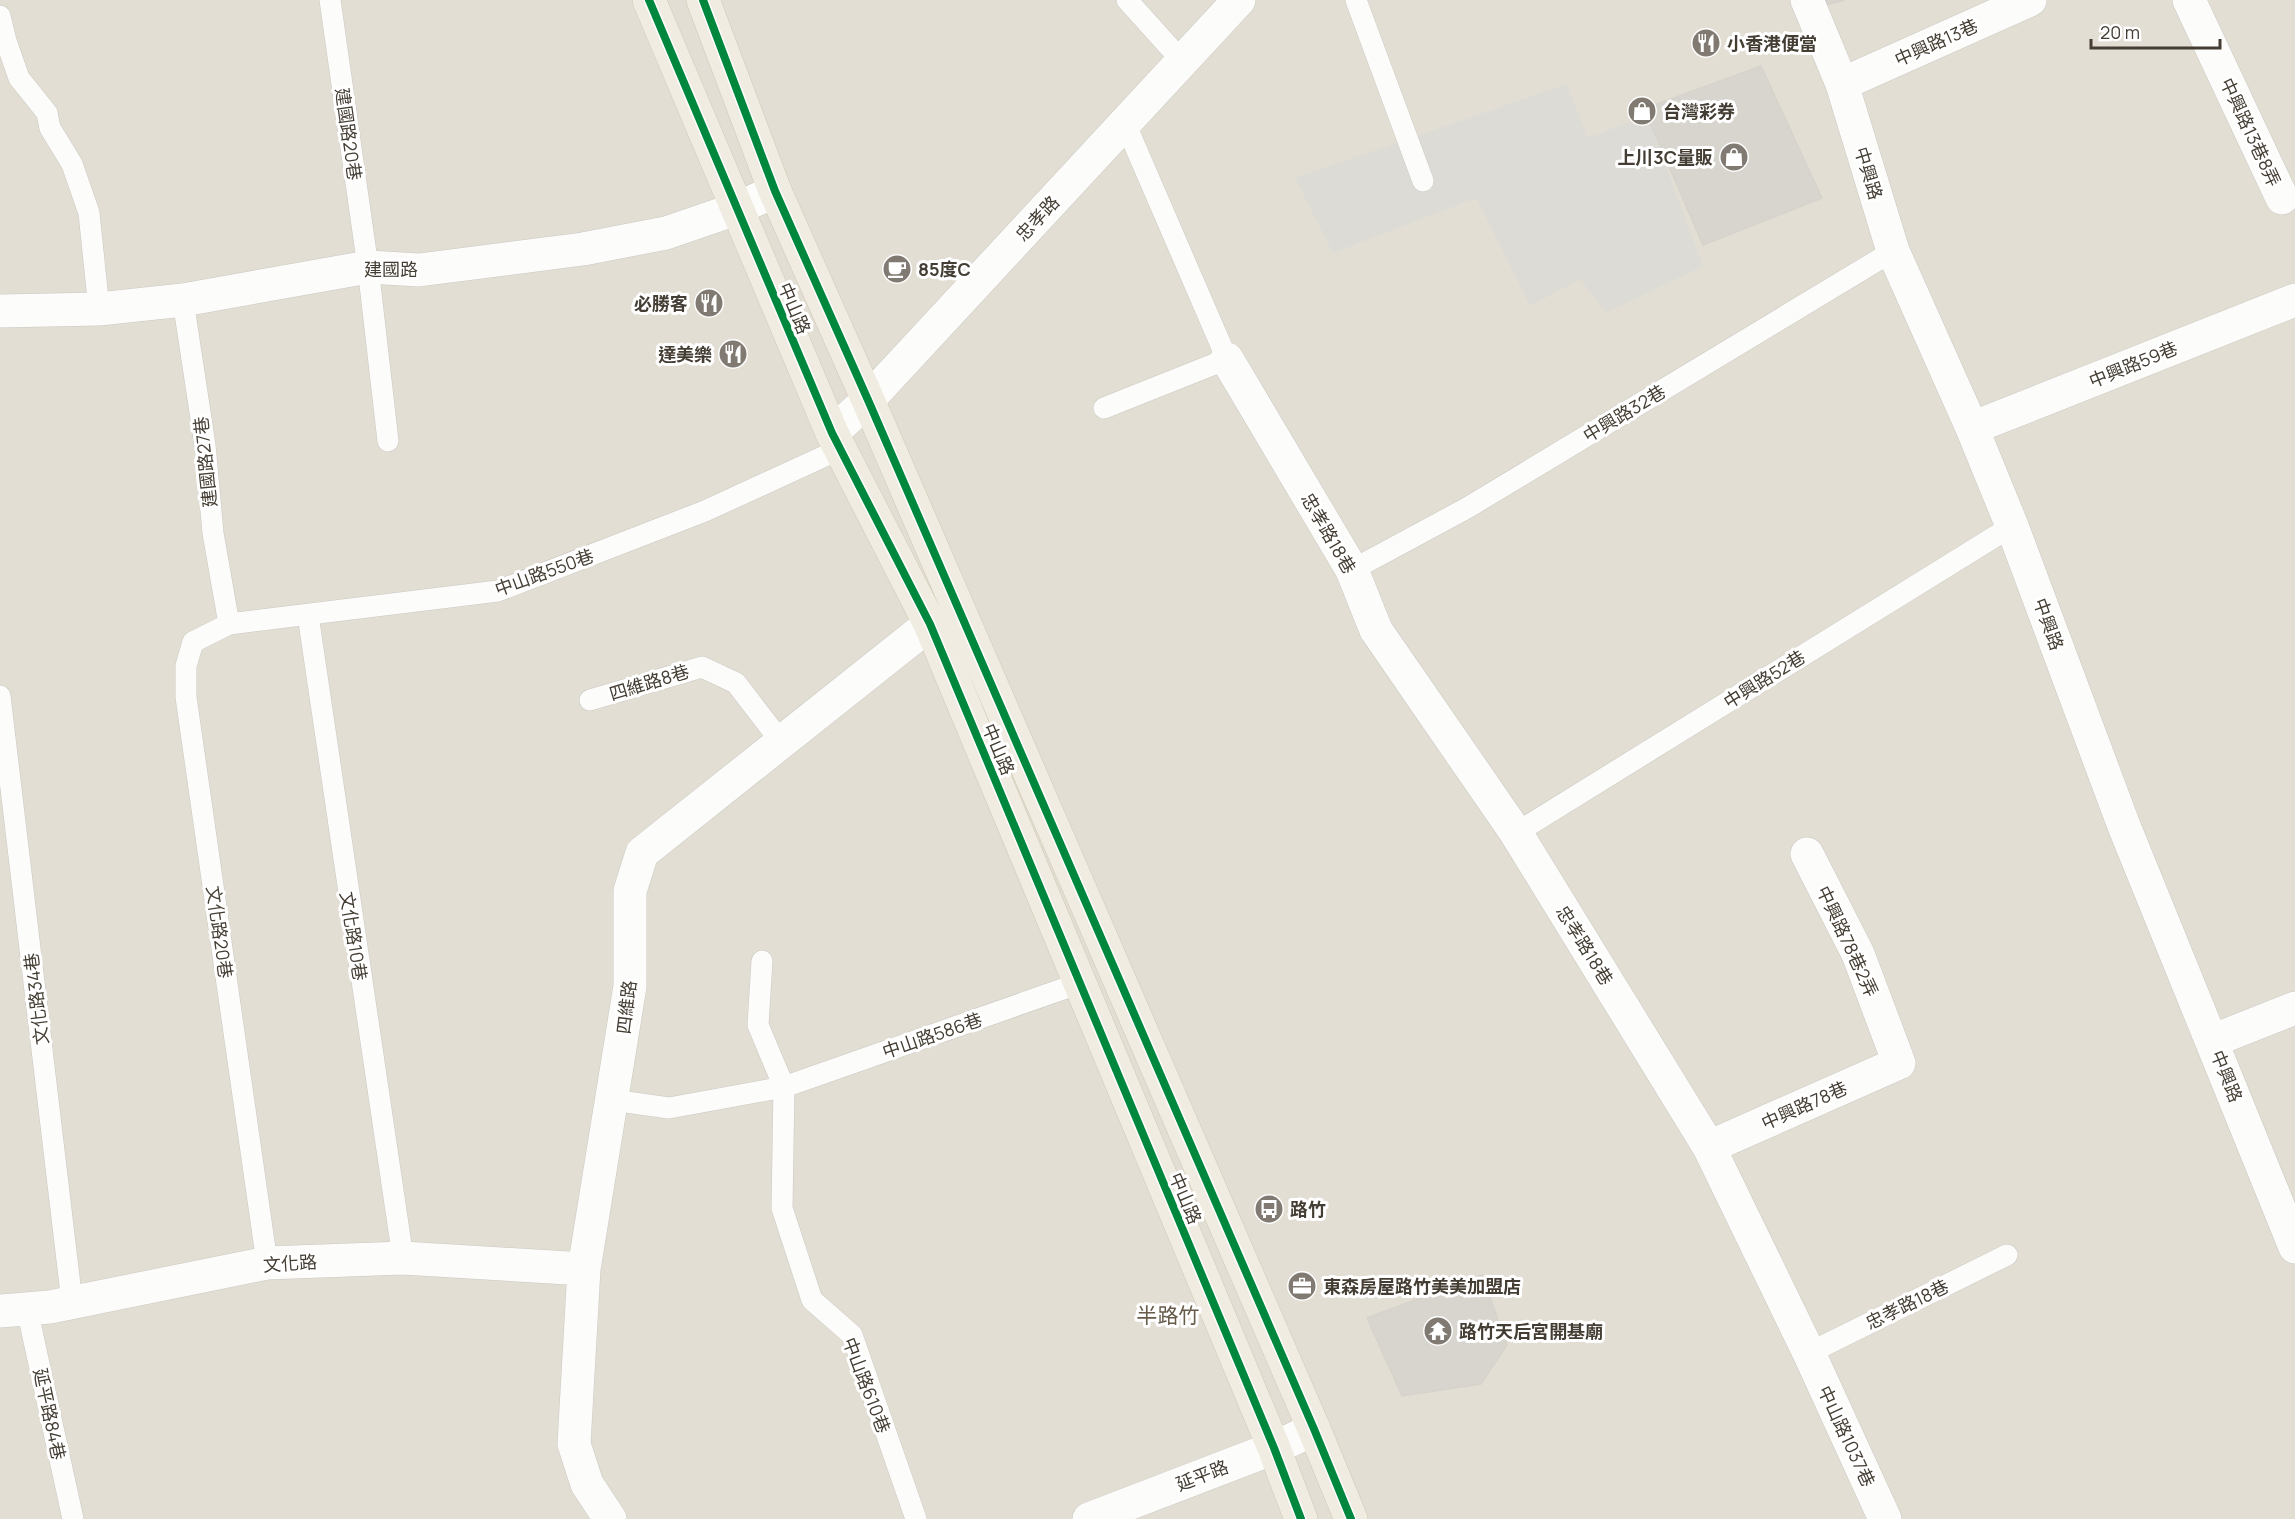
<svg xmlns="http://www.w3.org/2000/svg" width="2295" height="1519" font-family="Manrope,'Noto Sans TC',sans-serif">
<style>
.residential{fill:#e3ded3}
.parking{fill:#dddbd6}
.building{fill:#d8d5cf;stroke:#d6d3cc;stroke-width:1.5}
.lines{fill:none;stroke-linecap:round;stroke-linejoin:round}
.service-casing{stroke:#cac8c2;stroke-width:22}
.minor-casing{stroke:#cac8c2;stroke-width:34}
.tertiary-casing{stroke:#cac8c2;stroke-width:34}
.primary-casing{stroke:#d1c8b3;stroke-width:34}
.service{stroke:#fcfcfb;stroke-width:21}
.minor{stroke:#fcfcfb;stroke-width:33}
.tertiary{stroke:#fcfcfb;stroke-width:33}
.primary{stroke:#f0ece2;stroke-width:33}
.cycleway-casing{stroke:#fff;stroke-width:11}
.cycleway{stroke:#00873e;stroke-width:8}
.labels{text-anchor:middle;dominant-baseline:central;stroke-width:6;stroke-linejoin:round;paint-order:stroke}
.street-label{font-size:18px;fill:#443d33;stroke:#fff}
.poi-label{font-size:18px;font-weight:bold;fill:#443d33;stroke:#fff;text-anchor:start}
.quarter-label{font-size:21px;fill:#675b4a;stroke:#fff}
</style>
<rect width="100%" height="100%" fill="#eeece6"/>
<path class="residential" d="M0,0h2295v1519h-2295z"/>
<path class="parking" d="M1567,84l21,54 59,-23 56,151 -97,47 -26,-34 -50,27 -54,-108 -143,55 -38,-75z"/>
<path class="building" d="M1820,0h25l-23,6z
M1761,66l61,132 -119,47 -59,-136z
M1482,1275l25,70 -26,39 -79,12 -35,-78z"/>
<g class="lines">
<g class="service-casing">
<path id="service" d="M330,0l38,267 20,174
M1127,0l55,61
M1356,0l67,181
M0,16l6,25 13,37 28,35 3,15 22,36 17,49 10,96
M183,300l22,145 8,88 16,91
M1104,408l123,-49 -102,-236
M1352,570l115,-62 426,-257
M308,615l95,643
M0,696l72,606
M590,700l112,-33 34,16 46,60
M1516,833l496,-307
M762,961l-4,64 26,62 -2,121 30,92 40,35 64,184
M612,1100l57,8 115,-21 296,-104
M267,1263l-81,-566v-31l7,-24 36,-18 269,-33 207,-80 135,-62
M27,1309l46,210
M1809,1353l198,-98"/>
</g>
<g class="minor-casing">
<path id="minor" d="M1807,0l35,84 51,167 79,177 40,98 112,300 171,421
M2189,0l93,198
M1842,84l188,-84
M0,311l99,-2 84,-9 185,-33 51,3 164,-21 83,-16 70,-24 39,-18
M1227,359l125,211 24,60 140,203 193,314 100,206 76,166
M1972,428l323,-128
M2212,1041l83,-33
M1709,1147l190,-84 -41,-109 -51,-100
M0,1311l50,-4 217,-44 136,-5 181,11
M610,1519l-23,-35 -13,-40 10,-175 46,-283v-95l12,-38 288,-229"/>
</g>
<g class="tertiary-casing">
<path id="tertiary" d="M832,433l36,-33 371,-400
M1089,1519l185,-71 40,-19"/>
</g>
<g class="primary-casing">
<path id="primary" d="M649,0l183,433 98,191 344,824 27,71
M703,0l72,191 93,209 446,1029 37,90"/>
</g>
<use href="#service" class="service"/>
<use href="#minor" class="minor"/>
<use href="#tertiary" class="tertiary"/>
<use href="#primary" class="primary"/>
<g class="cycleway-casing">
<path id="cycleway" d="M649,0l183,433 98,191 344,824 27,71
M703,0l72,191 93,209 446,1029 37,90"/>
</g>
<use href="#cycleway" class="cycleway"/>
</g>
<defs>
<g id="restaurant-disc" transform="scale(1.5)"><circle r="9.5" fill="#807a72" stroke="#fff"/><path d="M-5-6h1v4h1v-4h1v4h1v-4h1v5L-1.5 .5V6h-2V.5L-5-1ZM5-6V6H3V1.5H1.5Q1.5-4 5-6Z" fill="#fff"/></g>
<g id="shop-disc" transform="scale(1.5)"><circle r="9.5" fill="#807a72" stroke="#fff"/><path d="M-5-2.5h2.3a2.7 3.5 0 0 1 5.4 0H5L5.5 6h-11ZM-1.5-2.5h3a1.5 2.3 0 0 0-3 0Z" fill="#fff"/></g>
<g id="cafe-disc" transform="scale(1.5)"><circle r="9.5" fill="#807a72" stroke="#fff"/><path d="M-5.5-4.5H6V0H3Q3 3.5 0 3.5H-2.5Q-5.5 3.5-5.5 0ZM3-3.2v2h1.7v-2ZM-6 4.5H4V6H-6Z" fill="#fff"/></g>
<g id="bus-disc" transform="scale(1.5)"><circle r="9.5" fill="#807a72" stroke="#fff"/><path d="M-5-6H5V4H4V6H2V4H-2V6H-4V4H-5ZM-3.5-4V0h7V-4ZM-3.5 1.2v1.5H-2V1.2ZM2 1.2v1.5H3.5V1.2Z" fill="#fff"/></g>
<g id="office-disc" transform="scale(1.5)"><circle r="9.5" fill="#807a72" stroke="#fff"/><path d="M-6-3h4V-5.5h4V-3h4V5H-6ZM-1-4.5V-3h2v-1.5ZM-6 0V1H6V0Z" fill="#fff"/></g>
<g id="temple-disc" transform="scale(1.5)"><circle r="9.5" fill="#807a72" stroke="#fff"/><path d="M0-6L5-2H3V0L6.5 2.5H4V6H1.5V3h-3V6H-4V2.5H-6.5L-3 0V-2H-5Z" fill="#fff"/></g>
</defs>
<g fill-rule="evenodd">
<use href="#restaurant-disc" x="1706" y="43"/>
<use href="#shop-disc" x="1642" y="111"/>
<use href="#shop-disc" x="1734" y="157"/>
<use href="#cafe-disc" x="897" y="269"/>
<use href="#restaurant-disc" x="709" y="303"/>
<use href="#restaurant-disc" x="733" y="354"/>
<use href="#bus-disc" x="1269" y="1209"/>
<use href="#office-disc" x="1302" y="1286"/>
<use href="#temple-disc" x="1438" y="1331"/>
</g>
<g class="labels">
<g class="street-label">
<text transform="translate(1936 42) rotate(-24)">中興路13巷</text>
<text transform="translate(2251 132) rotate(65)">中興路13巷8弄</text>
<text transform="translate(349 134) rotate(82)">建國路20巷</text>
<text transform="translate(1869 173) rotate(73)">中興路</text>
<text transform="translate(1037 218) rotate(-47)">忠孝路</text>
<text x="391" y="269">建國路</text>
<text transform="translate(795 308) rotate(67)">中山路</text>
<text transform="translate(2133 364) rotate(-22)">中興路59巷</text>
<text transform="translate(1624 413) rotate(-31)">中興路32巷</text>
<text transform="translate(205 462) rotate(-96)">建國路27巷</text>
<text transform="translate(1329 533) rotate(60)">忠孝路18巷</text>
<text transform="translate(544 572) rotate(-20)">中山路550巷</text>
<text transform="translate(2049 624) rotate(70)">中興路</text>
<text transform="translate(1764 679) rotate(-32)">中興路52巷</text>
<text transform="translate(649 682) rotate(-17)">四維路8巷</text>
<text transform="translate(999 749) rotate(67)">中山路</text>
<text transform="translate(220 932) rotate(82)">文化路20巷</text>
<text transform="translate(354 936) rotate(81)">文化路10巷</text>
<text transform="translate(1848 941) rotate(65)">中興路78巷2弄</text>
<text transform="translate(1585 945) rotate(58)">忠孝路18巷</text>
<text transform="translate(36 999) rotate(-97)">文化路34巷</text>
<text transform="translate(626 1007) rotate(-83)">四維路</text>
<text transform="translate(932 1035) rotate(-19)">中山路586巷</text>
<text transform="translate(2227 1076) rotate(68)">中興路</text>
<text transform="translate(1804 1105) rotate(-24)">中興路78巷</text>
<text transform="translate(1186 1198) rotate(67)">中山路</text>
<text transform="translate(290 1263) rotate(-4)">文化路</text>
<text transform="translate(1907 1304) rotate(-26)">忠孝路18巷</text>
<text transform="translate(867 1385) rotate(69)">中山路610巷</text>
<text transform="translate(50 1414) rotate(78)">延平路84巷</text>
<text transform="translate(1847 1436) rotate(65)">中山路1037巷</text>
<text transform="translate(1202 1475) rotate(-21)">延平路</text>
</g>
<g class="poi-label">
<text x="1727" y="43">小香港便當</text>
<text x="1663" y="111">台灣彩券</text>
<text x="1713" y="157" text-anchor="end">上川3C量販</text>
<text x="918" y="269">85度C</text>
<text x="688" y="303" text-anchor="end">必勝客</text>
<text x="712" y="354" text-anchor="end">達美樂</text>
<text x="1290" y="1209">路竹</text>
<text x="1323" y="1286">東森房屋路竹美美加盟店</text>
<text x="1459" y="1331">路竹天后宮開基廟</text>
</g>
<g class="quarter-label">
<text x="1168" y="1315">半路竹</text>
</g>
</g>
<path d="M2091 39v9h129v-9" fill="none" stroke="#443d33" stroke-width="3"/>
<text x="2100" y="39" font-size="18" fill="#443d33" stroke="#ffffff" stroke-width="4.5" paint-order="stroke">20 m</text>
</svg>
